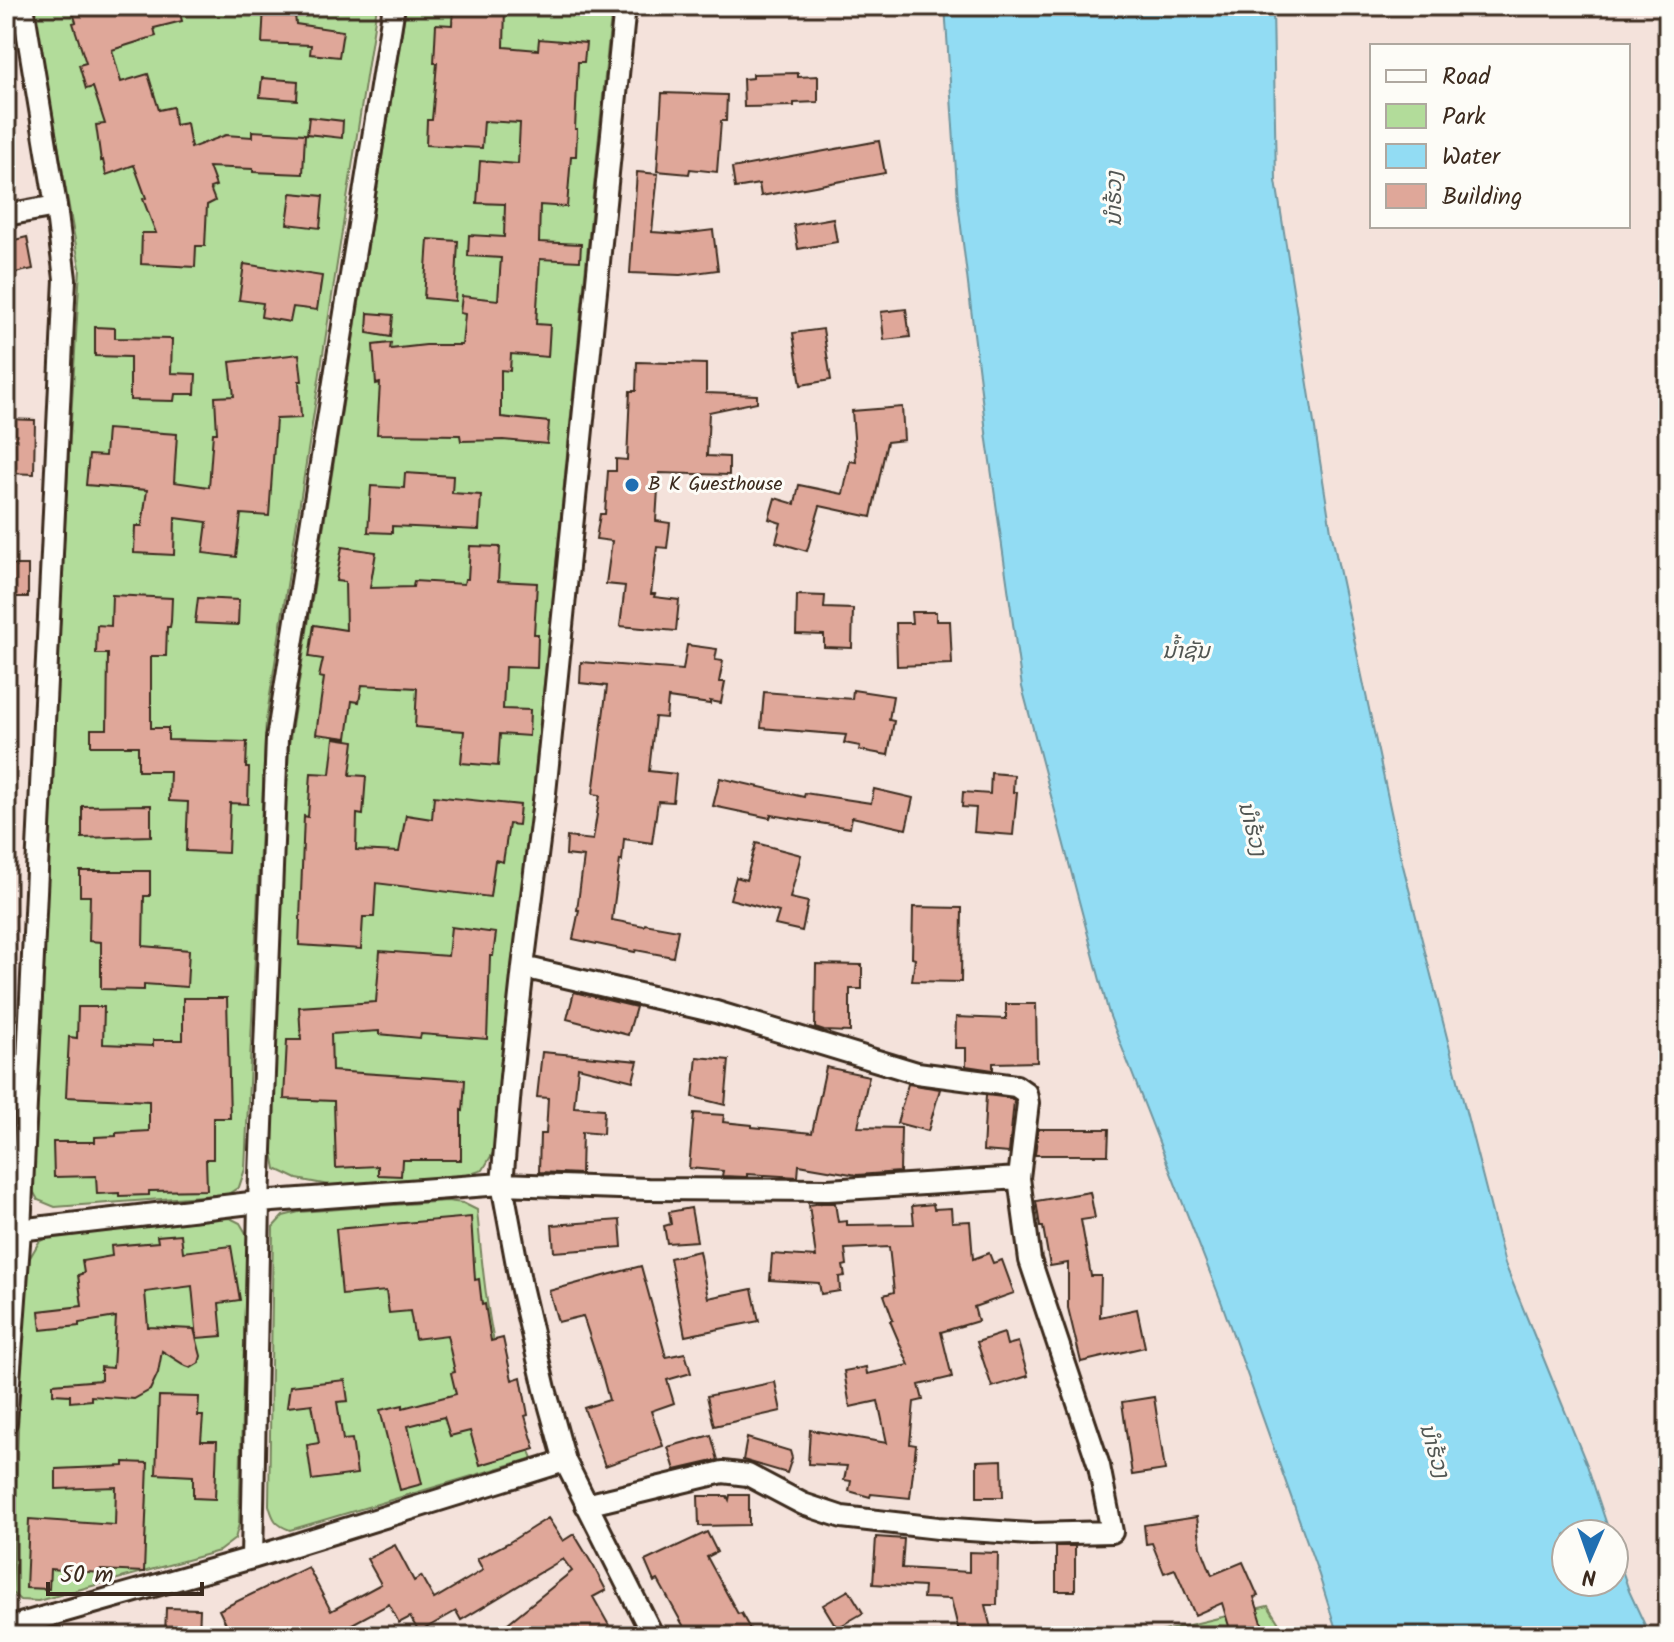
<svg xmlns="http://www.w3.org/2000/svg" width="1674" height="1642" font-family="Kalam,'Noto Sans Lao',sans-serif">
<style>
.green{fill:#b2dc9a;stroke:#76835c;stroke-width:2}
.water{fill:#92dcf3;stroke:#6f959e;stroke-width:2}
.building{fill:#dfa799;stroke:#3b2a1e;stroke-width:2}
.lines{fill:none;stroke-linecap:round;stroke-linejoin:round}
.street-casing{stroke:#3b2a1e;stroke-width:26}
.street{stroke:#fdfcf7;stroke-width:20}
.poi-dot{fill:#1f6fb2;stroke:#fdfcf7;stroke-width:3}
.labels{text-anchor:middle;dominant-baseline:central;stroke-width:6;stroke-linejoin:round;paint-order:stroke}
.poi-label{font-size:20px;fill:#3b2a1e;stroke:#fdfcf7;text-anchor:start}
.water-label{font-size:22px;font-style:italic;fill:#515653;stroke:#fdfcf7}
</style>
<rect width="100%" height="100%" fill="#f4e2db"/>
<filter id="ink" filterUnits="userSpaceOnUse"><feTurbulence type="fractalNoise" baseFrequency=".0125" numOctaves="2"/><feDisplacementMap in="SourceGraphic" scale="16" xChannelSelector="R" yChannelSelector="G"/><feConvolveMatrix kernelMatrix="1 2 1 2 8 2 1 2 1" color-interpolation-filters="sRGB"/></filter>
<g filter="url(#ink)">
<path class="green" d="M33,6h344l-111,715 -21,448 -6,18 -11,7 -173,13 -17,-7 -6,-11 34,-685 14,-236z
M406,6h206l-82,817 -36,328 -11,19 -25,8 -124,8 -37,-7 -21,-10 -7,-38 20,-386z
M447,1201l16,2 14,7c6,68 13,137 36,202 6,15 13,30 20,46l-243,72c-14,-5 -17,-10 -21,-25l4,-278 10,-11 16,-4z
M230,1218l10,5 7,12 -8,289 -4,15 -16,12 -181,50 -18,-1 -8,-7 12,-325 15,-26 12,-7z
M1268,1606l19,30h-143z"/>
<path class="water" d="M945,6h328l3,175 55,350 69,323 105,410 82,201 23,69h-44v48h48v-36l15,45 21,45h-312l-19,-61 -98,-274 -112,-287 -87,-327 -35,-247 -29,-238z"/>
<path class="building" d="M71,6h107l4,15 -28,7 2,8 -44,14 9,32 27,-8 11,36 14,-3 2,18 12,-2 4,25 35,-13 26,2v-6l53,3 -2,40 -50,-2v-3l-44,-2 7,19 -6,2 5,13 -8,4 -2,41h-9l-1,21 -54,-3 1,-31h14l-13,-34 3,-1 -12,-33 -28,10 -3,-15 -2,1 -5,-36 9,-1 -12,-37 -7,2 -7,-24 7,-2 -13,-40 3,-1z
M264,6h30l2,18 47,7 -4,26 -29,-3 1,-9 -49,-2z
M453,6h52l-1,41 34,3 1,-11 47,4 -2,19h-6l-3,67h2l-1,27h-5l-4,51 -27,-2 -1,37 42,2 -1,17 -40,-2 -4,65 14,1 -2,32 -37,-3 -1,17 -9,-1v47l48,5 -2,22 -44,-4 -42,1 -1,-6 -83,-1 3,-51 -4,1 -3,-39 18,-2 -1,6 36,-4h36l3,-31 -5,-1 2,-17 36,4 3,-42 -33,-2 1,-21 35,2 1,-33 -28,-1 3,-42 38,3 2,-41 -36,-2 -2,27 -56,-3 1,-25h5l5,-57h-3l2,-39 16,1z
M798,73v4l20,-1v26l-24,1v3l-50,1 -1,-28 10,-1v-4z
M262,78l36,3 -1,19 -37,-3z
M662,93l65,2 -1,26h-5l-4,51 -27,-3 -1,5 -32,-3z
M309,117l34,4 -1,17 -35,-4z
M879,141l6,32 -124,23 -2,-12 -24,4 -3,-20z
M637,172l21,2 -6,58 29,2 32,-4 5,40 -38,5 -50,-2z
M291,193l32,3 -3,32 -33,-4z
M833,218l4,24 -39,7 -4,-24z
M27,237l6,32 -27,6v-33z
M428,239l30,2 -3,60 -31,-3z
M244,264l78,12 -5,34 -24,-3 -3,15 -29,-5 2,-14 -24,-3z
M906,309l4,28 -26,3 -3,-28z
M368,313l25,2 -2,22 -24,-4z
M95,327l20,1v10l57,1 -1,34 25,1 -1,20h-20l-1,7 -44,-1v-43l-35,-1z
M823,329l8,51 -30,5 -8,-52z
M299,354l3,27h-3l2,37 -25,1 -7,97 -28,-2 -5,43 -33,-4 4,-31 -32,-4 -1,37 -40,-2 1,-27h7l5,-36 -61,-5 3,-30 16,1 2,-27 70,5 -3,48 35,5 4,-54h4l-2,-36 19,-1 -4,-34z
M637,362l69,2v29l51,2v7l-48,10 -2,44 22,1v18l-70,-2 -3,48 14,2 -3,25 -10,-1 -6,47h4l-1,3 25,3 -3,31 -56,-5 5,-40 -19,-2 6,-43 -16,-2 4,-25h5l3,-43h8v-12l11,1 3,-69h6z
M902,407l2,33 -17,2 -16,75 -51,-11 -13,45 -31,-9 5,-19 -12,-4 6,-21 20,6 4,-19 44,9 7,-33 6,1 -4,-51z
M6,419l29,1 -1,54 -28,-1z
M405,473l48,3 -1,17 29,2 -2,35 -87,-4v7l-24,-1 3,-46 33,2z
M470,546l30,1 -2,34 39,2 -3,51h4l-1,34 -32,-1 -2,42 27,1 -1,26 -29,-2 -2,32 -37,-3 3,-32 -49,-4 2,-39 -55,-3 -3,17 -7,-1 -5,37 -31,-4 8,-56 -5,-1 4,-18 -14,-2 5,-32 32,5 -1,-48 -9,-1 6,-34 34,5 -6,36 43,-1 1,-6 50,3 1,-5h3z
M6,565h22v32h-22z
M112,595l60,3 -1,24 -1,5h-3l-1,29h-15v72h17v12l79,2 -1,26h3l-1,36 -18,-1 -2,50 -42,-2 2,-49 -19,-1 1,-30h-32v-25h-47v-17h16l1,-75h-12l1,-29 14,1z
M797,595l28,1 -1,12 29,1 -1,39 -28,-1v-12l-28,-1z
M198,598l41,2 -1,25 -43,-2z
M911,612h25v9h14l2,43 -55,2 -1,-43h16z
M687,645l30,4 -2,11 8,1 -4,21h6l-4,21 -11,-2v3l-42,-6 -2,20 -11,-1 -6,54 27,3 -3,28 -15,-1 -6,42 -28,-4 -2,22 -2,-1 -8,60 32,6 1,-2 33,6 -5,27 -37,-7 -1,2 -62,-13 6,-29h-2l7,-53 -18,-2 1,-18 26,3 7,-45 -7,-1 14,-108 -27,-3 1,-21 102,8z
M853,690l40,6 -4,24 5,1 -6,34 -29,-5 1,-4 -16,-3 2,-8 -85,-7 3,-36 88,7z
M334,738l20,3 -4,34 16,1 -3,39 -6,-1 -1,36 43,2 7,-37 26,4 2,-23 86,9 -2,20 -9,-1 -6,38 -8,-2 -5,37 -114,-14 -2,34h-11l-2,32 -62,-4 5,-129 4,1 3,-44 19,1z
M991,773l23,2 -1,17h4l-4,43 -39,-3 2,-24 -14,-1 1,-15 27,2z
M720,778l84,19 1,-4 66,10 3,-14 39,9 -7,31 -54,-12 -2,11 -79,-13 -1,3 -57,-12z
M151,805v31l-69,2v-32z
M756,843l45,12 -11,43 18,4 -6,29 -27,-6 4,-13 -49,-13 6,-22 10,3z
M80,871h70v25h-6l-1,50 46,4 -2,37 -43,-3v6l-43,-1v-47l-12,-1 1,-45h-10z
M913,907l49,1 -1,74 -49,-1 3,-22 -3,-1z
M451,927l45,6 -3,23h-3l-3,83 -66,-5 -1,4 -41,-4v-3l-48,3 1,37 133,9 -2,31 -2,-1v50h-59l-1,16 -23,-1v-9l-42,2 -2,-67 -50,-2 3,-59h14l-2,-33 77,-5 4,-51 68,5z
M816,964l46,1v24h-12v43l-26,-1 -9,-3z
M574,992l62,15 -8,28 -61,-16z
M183,998h44l3,120h-17v41h-7l1,31 -58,1v4l-30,1v-3l-22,1 -1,-18 -42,1 -1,-35h42v-5l21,-1v-3l33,-2v-30l-83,-4 3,-60 8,1 1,-31h26l-1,37 50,2v-6h30z
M1006,1004h30l1,58 -44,1v7l-27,-4v-18h-11l1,-31 50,2z
M542,1052l96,9 -5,20 -55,-14 -4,40 30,2 -1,25 -21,-2 -1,42 -42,-2 1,-38h6l2,-36 -11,-1z
M697,1057l32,3 -4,45 -32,-8z
M826,1067l43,9 -11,51 43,1 -1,44 -43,3 -58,-10 -1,12 -51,-3v3l-25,-1 1,-5 -34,-3 5,-55 30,2 -1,7 29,3v2l60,6z
M908,1084l32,5 -12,42 -31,-8z
M986,1095l25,3 3,3 -5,52 -26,-2z
M1038,1129h71l-1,26h-73z
M1090,1192l5,26 -14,2 10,56h10l-1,41 37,-8 8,38 -64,15 -13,-54v-45l-18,3 -7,-39h-3l-4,-26z
M822,1203h13l3,19 9,-1v4l67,-1 -2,-18 21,-2 1,5 17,-1 1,14 18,-1 3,38 16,-6 4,10 9,-3 12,33 -40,14 4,14 -37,11 11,45 -33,8 4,15 -9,2 -4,42 6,1 -6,53 -39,-4 -1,3 -21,-6 2,-10 -7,-1 3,-14 -39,-2 2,-34 77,13 -9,-42 -28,6 -6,-36 22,-4 1,7 42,-9 -19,-44 3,-1 -9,-25 10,-3 -5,-45 -44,2 2,16 -4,1 2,10 -6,1 1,14 -19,3 -2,-11 -49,-3 2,-26 44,3 -7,-52z
M691,1208l6,33 -30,2 -3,-17 7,-2 -2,-12z
M471,1217l4,63 4,-1 3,26 3,-1 6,37 12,-3 9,42 9,-3 7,38 -3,1 10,33 -55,16 -10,-34 -20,5 -6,-19 -36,9 14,58 -22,6 -20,-80 23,-5v3l53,-14 -5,-21 4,-1 -8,-37 -32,4 -5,-28 -21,2 -3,-22 -44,4 -6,-66z
M620,1220l2,27 -68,5 -2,-27z
M181,1234l2,18 48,-6 9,54 -21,3 3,33 -25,2 -5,-52 -47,6 3,35 46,2 7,27 -2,7 -8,5 -5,-2 -24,-15 -4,22 -8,17 -16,9 -43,-3v4l-21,2v-7l-17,-1v-10l48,-4v-13l12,1 3,-51 -37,6v3l-38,4 -2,-19 43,-5 -4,-31 6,-2 -2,-12 30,-5 -1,-10 47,-4 -1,-6z
M699,1251l9,47 44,-9 7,32 -74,15 -15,-78z
M641,1266l25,91 19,-4 6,20 -24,7 7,23 -23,8 12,35 -58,20 -21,-58 25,-8 -8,-29 -18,-55 -25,6 -9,-31z
M1004,1333l3,12 11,-3 10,34 -36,11 -15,-45z
M345,1380l3,21 -11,1 6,38 9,-1 5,35 -45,6 -5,-35 12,-2 -7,-39 -25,3 3,-21z
M775,1382l6,29 -67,15 -7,-30z
M159,1396l40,1 -1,19h5l-2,25h16l-2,58 -22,-1v-22l-37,-2z
M1154,1397l11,73 -33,5 -10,-73z
M711,1435l7,25 -43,10 -7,-23z
M747,1438l43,13 2,7 -5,15 -44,-13z
M1002,1460l1,37h-26v-36z
M124,1462l24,1 -4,109 -44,-2v3l-50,-4 -1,20 -23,-1 3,-69 86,6 1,-38 -60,2v-20l68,-3z
M730,1495h19v30l-50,1 -1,-30h29l2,4z
M1197,1517l4,30 11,28 31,-13 15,34 -4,1 12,39h-34l-10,-33 -27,12 -20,-46 -11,4 -12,-30 -6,1 -2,-19z
M548,1518l15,23 11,-7 20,33 12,23 -13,7 22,39h-123l80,-65 -9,-12 -102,61 -5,-9 -37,21 -9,-15 -11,6 -10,-19 -59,32h-98l-13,-26 89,-43 23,44 50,-27 -14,-25 28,-14 19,36 7,-5 13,23 49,-29 -6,-11 31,-16z
M707,1532l10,20 -10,5 31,57 3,-1 13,23h-65l-31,-56 -4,2 -9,-21z
M876,1537l28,2 -2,29 67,4v-20l29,1 -1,52h-12l8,31h-33l-9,-37 -28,-1 1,-11 -51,-3z
M1056,1546h19v45h-19z
M849,1590l14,23 -26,15 -14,-23z
M166,1608l34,1 -1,27h-34z"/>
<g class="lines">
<g class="street-casing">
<path id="street" d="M625,6l-80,787 -22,174 -12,110 -9,107 19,102 24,103 20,72 88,175
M6,215l50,-9
M523,967l193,45 201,61 99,13 10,7 2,10 -9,75 11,82 69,206 13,66 -81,2 -93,-6 -96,-11 -39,-13 -55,-29 -25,-3 -137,33
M10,1231l249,-29 243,-18 146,5 180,1 191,-12
M6,1422l14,-192 45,-951 -9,-73 -33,-200
M252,1558l7,-356 18,-463 117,-733
M6,1628l246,-70 313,-97"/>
</g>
<use href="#street" class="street"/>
</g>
</g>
<circle class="poi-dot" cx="632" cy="485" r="8"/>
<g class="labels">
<g class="poi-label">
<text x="648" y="485">B K Guesthouse</text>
</g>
<g class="water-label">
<text transform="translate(1115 199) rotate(-90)">ນຳ້ຮວງ</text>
<text x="1186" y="652">ນ້ຳຊັນ</text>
<text transform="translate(1251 829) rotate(75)">ນຳ້ຮວງ</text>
<text transform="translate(1433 1451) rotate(73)">ນຳ້ຮວງ</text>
</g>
</g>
<rect width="1674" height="1642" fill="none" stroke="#fdfcf7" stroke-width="32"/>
<rect x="16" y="16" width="1642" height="1610" fill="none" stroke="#3b2a1e" stroke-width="3" filter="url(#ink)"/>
<rect x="1370" y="44" width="260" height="184" fill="#fdfcf7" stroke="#afa8a0" stroke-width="2"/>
<rect x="1386" y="70" width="40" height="12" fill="#fdfcf7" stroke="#afa8a0" stroke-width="2"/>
<text x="1442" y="84" font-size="24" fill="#3b2a1e">Road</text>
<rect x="1386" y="104" width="40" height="24" fill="#b2dc9a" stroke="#afa8a0" stroke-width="2"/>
<text x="1442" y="124" font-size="24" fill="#3b2a1e">Park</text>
<rect x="1386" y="144" width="40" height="24" fill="#92dcf3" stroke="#afa8a0" stroke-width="2"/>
<text x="1442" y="164" font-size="24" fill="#3b2a1e">Water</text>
<rect x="1386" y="184" width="40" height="24" fill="#dfa799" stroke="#afa8a0" stroke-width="2"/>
<text x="1442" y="204" font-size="24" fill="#3b2a1e">Building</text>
<g transform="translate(1590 1558) rotate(182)"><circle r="38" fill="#fdfcf7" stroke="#afa8a0" stroke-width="2"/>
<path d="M0-6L14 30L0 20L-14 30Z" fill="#1f6fb2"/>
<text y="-12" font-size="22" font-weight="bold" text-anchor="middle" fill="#3b2a1e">N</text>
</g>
<path d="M48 1582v12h154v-12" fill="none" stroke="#3b2a1e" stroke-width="4"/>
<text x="60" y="1582" font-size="24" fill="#3b2a1e" stroke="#fdfcf7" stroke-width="6" paint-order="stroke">50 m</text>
</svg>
